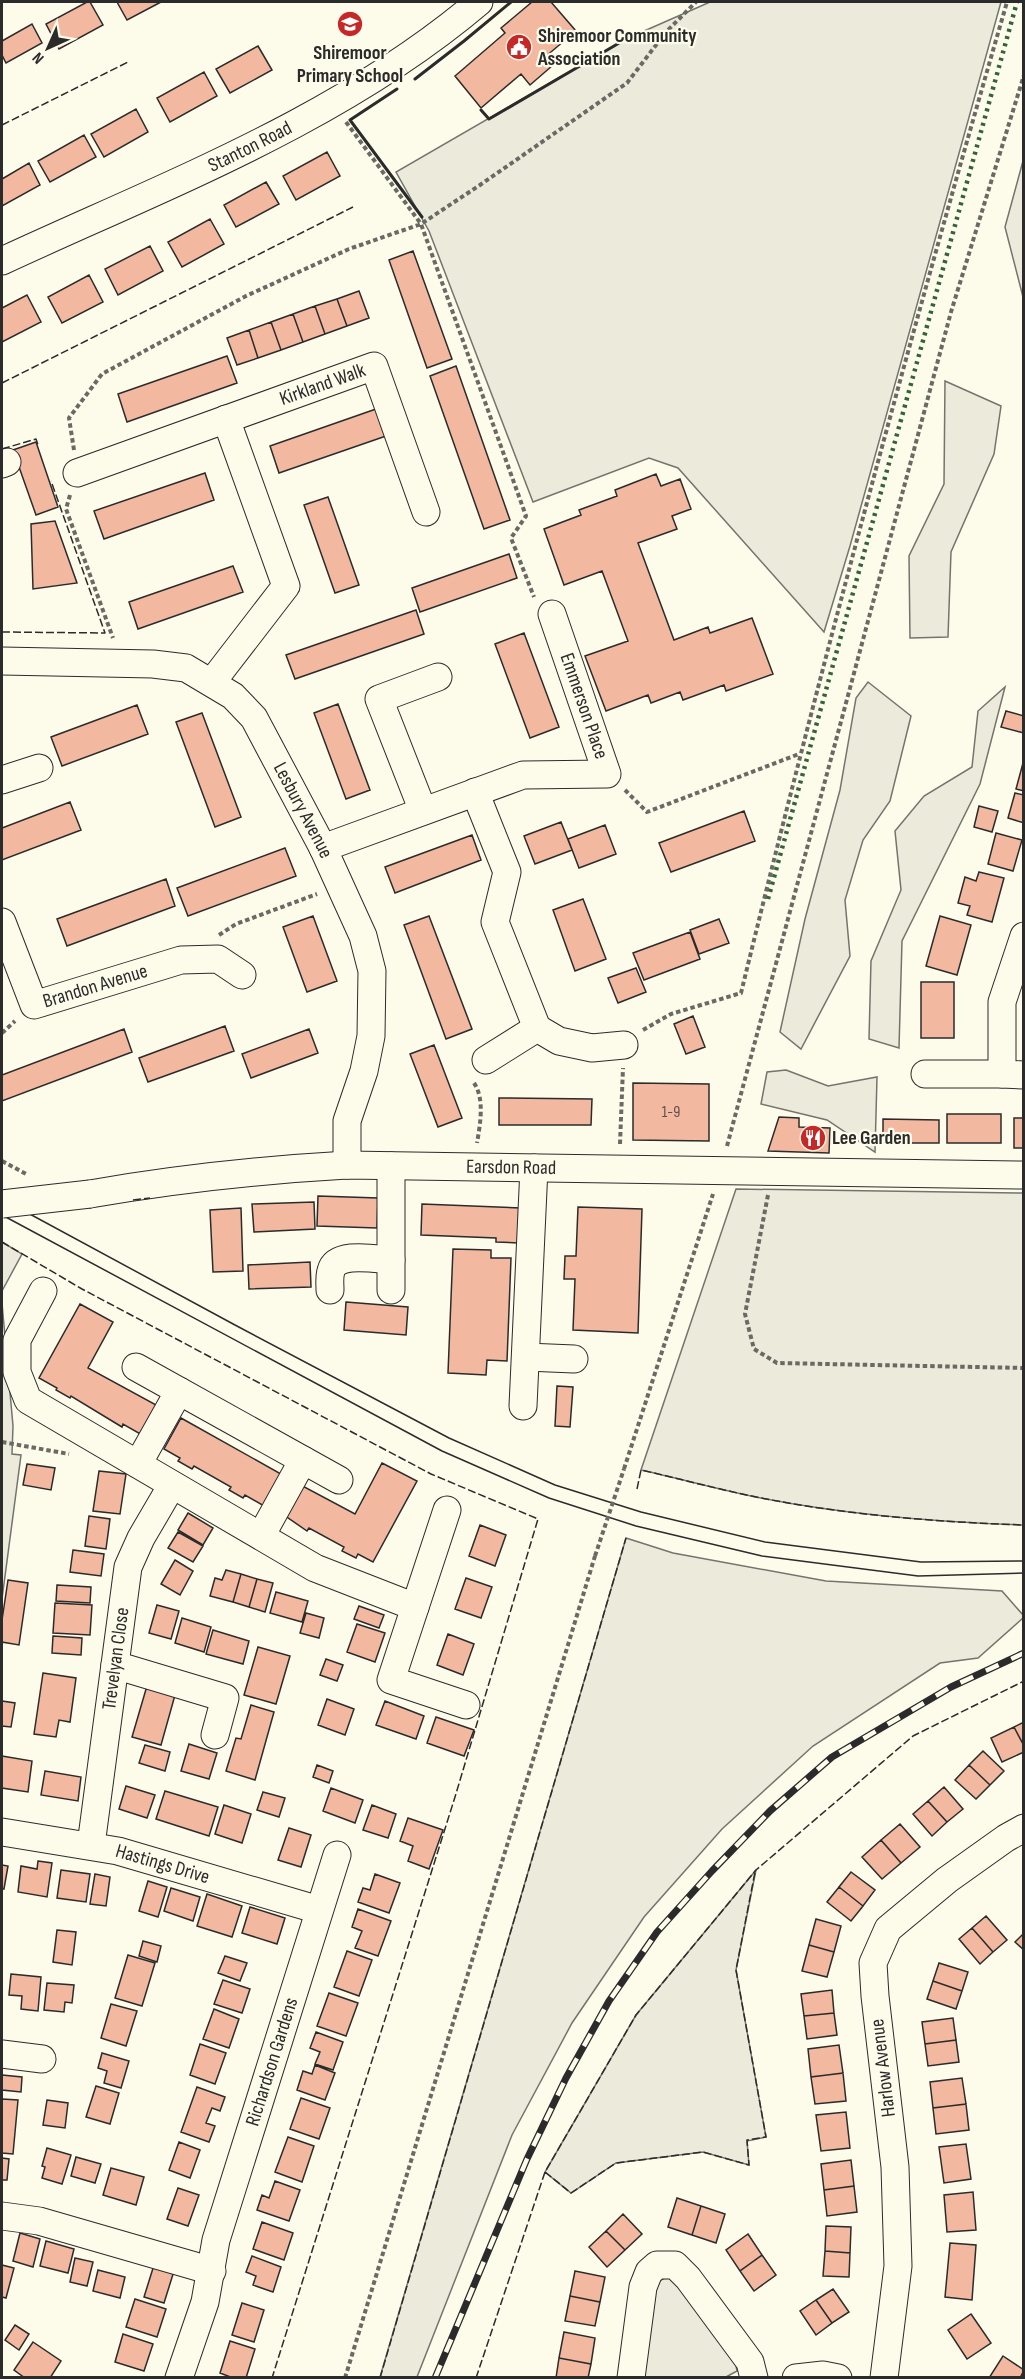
<svg xmlns="http://www.w3.org/2000/svg" width="1025" height="2379" font-family="'Sofia Sans Condensed',sans-serif">
<style>
.green{fill:#ecebdb;stroke:#74746e;stroke-width:1.5}
.building{fill:#f2b8a0;stroke:#2b2b2b;stroke-width:1.5}
.lines{fill:none;stroke-linecap:round;stroke-linejoin:round}
.minor-casing{stroke:#2b2b2b;stroke-width:29}
.path{stroke:#6a6964;stroke-width:4;stroke-dasharray:4.5 3;stroke-linecap:butt}
.minor{stroke:#fdfbea;stroke-width:27}
.tram{stroke:#2b2b2b;stroke-width:1.5}
.rail-casing{stroke:#2b2b2b;stroke-width:7}
.rail{stroke:#fdfbea;stroke-width:4.5;stroke-dasharray:14;stroke-linecap:butt}
.minor-bridge-casing{stroke:#2b2b2b;stroke-width:29;stroke-linecap:butt}
.path-bridge{stroke:#6a6964;stroke-width:4;stroke-dasharray:4.5 3;stroke-linecap:butt}
.minor-bridge{stroke:#fdfbea;stroke-width:27}
.hedge{stroke:#34623c;stroke-width:4.5;stroke-dasharray:3 4.5;stroke-linecap:butt}
.fence{stroke:#2b2b2b;stroke-width:1.5;stroke-dasharray:8 3;stroke-linecap:butt}
.wall{stroke:#2b2b2b;stroke-width:3}
.labels{text-anchor:middle;dominant-baseline:central;stroke-width:4.5;stroke-linejoin:round;paint-order:stroke}
.number-label{font-size:16px;fill:#5d4e48}
.poi-label{font-size:20px;font-weight:bold;fill:#2b2b2b;stroke:#fdfbea;text-anchor:start}
.street-label{font-size:20px;fill:#2b2b2b;stroke:#fdfbea}
</style>
<rect width="100%" height="100%" fill="#fdfbea"/>
<path class="green" d="M710,2h291l-151,544 -26,86 -146,-164 -29,-10 -116,44 -104,-271 -33,-59 230,-133z
M1023,161l1,136h-1l-18,-70z
M945,381l56,25 -7,48 -43,98 -3,85 -38,1 -1,-82 35,-72z
M868,682l43,34 -21,85 -27,39 -18,60 5,56 -49,93 -21,-17 25,-113 35,-129 16,-92z
M1005,687l-25,97 -78,157 -3,107 -30,-9 2,-78 30,-71 -6,-59 29,-35 48,-29 6,-56z
M786,1070l42,16 49,-9 -2,75 -48,-32 -66,-16 6,-32z
M736,1189l287,4v332c-87,-3 -175,-10 -262,-27 -40,-8 -80,-19 -120,-28z
M2,1242l20,12 -20,37z
M2,1303l11,123 -1,28 9,1 -19,144z
M626,1538l47,15 153,28 176,10 21,24v3l-45,40 -38,5 -127,83 -91,83 -78,88 -72,106 -60,112 -95,242h-37z
M756,1870l-20,100 30,167 -19,4 2,24 -46,-13 -87,11 -45,30 -26,-21 91,-157z
M667,2277l10,5 58,78 2,11 -11,6 -89,1 18,-95z"/>
<path class="building" d="M87,2h3l13,23 -44,24 -13,-25z
M117,2h44l-34,18z
M532,2h19l25,29 -31,26 7,9 -22,19 -9,-11 -40,34 -26,-32 50,-43 -4,-5z
M32,24l10,19 -36,20 -4,-8v-14z
M258,46l14,24 -42,23 -14,-24z
M204,72l13,24 -47,26 -13,-24z
M136,109l12,23 -44,25 -13,-23z
M84,135l12,22 -46,25 -12,-21z
M327,152l13,24 -44,24 -13,-24z
M29,163l11,22 -38,21v-27z
M266,182l13,22 -43,23 -12,-22z
M210,219l14,25 -42,23 -14,-25z
M150,246l13,25 -45,24 -13,-26z
M413,251l39,108 -25,9 -38,-108z
M89,275l14,27 -41,21 -14,-26z
M359,291l10,27 -22,8 -10,-27z
M27,295l14,27 -39,20v-34z
M337,299l10,27 -22,8 -10,-28z
M315,306l10,28 -22,8 -10,-28z
M293,314l10,28 -22,8 -10,-28z
M271,322l10,28 -23,8 -9,-28z
M249,330l9,28 -21,7 -10,-27z
M227,356l10,27 -110,39 -9,-28z
M456,366l54,154 -26,9 -54,-153z
M376,409l10,27 -107,37 -9,-27z
M36,442l22,65 -22,8 -23,-65z
M205,473l9,27 -110,39 -10,-28z
M656,474l5,12 19,-7 11,30 -19,7 5,13 -39,14 36,97 34,-13 2,6 42,-15 21,56 -47,17 -2,-6 -41,15 -3,-8 -29,11 -3,-8 -42,16 -21,-55 43,-15 -26,-70 -38,14 -20,-56 37,-14 -2,-5 38,-14 -2,-6z
M328,497l31,88 -24,8 -31,-88z
M55,521l22,62 -44,6 -2,-65z
M509,554l8,24 -97,34 -8,-24z
M233,566l10,26 -105,37 -9,-27z
M416,610l8,24 -129,45 -9,-24z
M524,633l35,94 -29,11 -35,-94z
M338,704l32,86 -24,9 -32,-86z
M137,705l11,29 -86,32 -11,-29z
M1006,711l18,5v17l-23,-6z
M202,713l39,104 -26,10 -39,-105z
M1023,763h1v28l-8,-2z
M1015,793l9,2v28l-16,-5z
M70,802l11,28 -79,30v-32z
M979,806l19,5 -6,21 -18,-5z
M744,811l11,30 -84,31 -12,-29z
M561,822l11,28 -37,14 -11,-28z
M605,825l11,29 -37,14 -11,-29z
M996,833l26,7 -9,31 -25,-7z
M472,835l9,25 -86,33 -10,-26z
M285,848l11,28 -108,40 -11,-28z
M979,872l25,6 -12,44 -25,-7 3,-9 -12,-3 7,-26 11,4z
M166,879l9,27 -108,40 -10,-27z
M583,899l23,60 -31,12 -22,-61z
M313,916l24,65 -30,11 -24,-65z
M429,916l43,113 -26,10 -42,-114z
M940,916l31,9 -14,50 -31,-9z
M719,919l10,24 -30,11 -9,-24z
M690,932l10,27 -56,21 -11,-27z
M636,968l10,24 -28,11 -10,-25z
M921,982h33v56h-33z
M693,1016l12,31 -19,7 -12,-30z
M225,1026l9,25 -86,31 -9,-24z
M124,1029l8,23 -130,49v-26z
M309,1029l9,24 -67,25 -9,-24z
M434,1045l28,73 -24,9 -28,-73z
M633,1083l76,1v57l-76,-1z
M499,1098l93,1 -1,26h-92z
M947,1114h54v29h-54z
M779,1117l20,1v9l31,1 -1,25 -61,-2z
M1014,1118h10v30h-10z
M883,1119l56,1v23h-56z
M318,1196l60,2 -1,30 -60,-2z
M314,1202l1,27 -61,3 -2,-28z
M422,1204l99,4 -2,35 -23,-1v-4l-75,-3z
M578,1207l64,2 -4,124 -65,-3 2,-51h-11l1,-23h11z
M241,1208l2,63 -30,1 -3,-62z
M453,1249l38,1v8h20l-4,103 -20,-1 -1,15 -38,-2z
M310,1262l1,25 -62,2 -1,-24z
M346,1302l62,5 -2,28 -62,-5z
M80,1304l33,18 -25,46 70,38 -16,29 -19,-11 -1,3 -51,-31 -1,2 -14,-8 1,-2 -18,-10z
M557,1386l16,1 -3,40 -15,-1z
M181,1418l100,56 -17,32 -19,-11 -2,3 -14,-8 2,-3 -37,-21 -2,3 -14,-8 2,-3 -16,-9z
M382,1463l35,18 -44,81 -15,-8 -2,4 -14,-7 2,-4 -35,-19 -2,3 -26,-18 16,-30 58,31z
M27,1464l28,4 -4,22 -28,-5z
M99,1471l27,3 -6,40 -27,-3z
M188,1513l25,15 -10,17 -25,-15z
M89,1516l21,3 -4,30 -21,-3z
M480,1525l26,10 -11,31 -26,-10z
M178,1532l25,14 -10,16 -25,-14z
M73,1550l31,4 -3,22 -31,-4z
M175,1560l18,11 -13,24 -19,-11z
M226,1570l15,4 -8,28 -23,-6 5,-18 7,2z
M241,1574l16,5 -8,28 -16,-5z
M466,1578l26,9 -11,31 -26,-9z
M257,1579l16,4 -8,29 -16,-5z
M8,1580l20,3 -9,62 -17,-3v-22z
M57,1585l34,2 -1,16 -34,-2z
M276,1592l32,9 -6,21 -32,-9z
M55,1603l37,2 -2,30 -37,-2z
M157,1605l22,6 -8,28 -22,-6z
M359,1606l25,9 -5,13 -25,-9z
M306,1613l18,5 -5,20 -19,-5z
M182,1618l29,9 -7,25 -29,-9z
M357,1624l28,9 -10,29 -28,-10z
M213,1630l36,11 -6,23 -37,-10z
M448,1634l26,10 -11,31 -26,-10z
M53,1636l29,2 -1,17 -29,-2z
M258,1647l32,9 -14,48 -32,-9z
M326,1659l17,6 -6,16 -17,-6z
M43,1673l33,5 -6,44 -11,-2 -3,17 -22,-3z
M149,1679l28,9 -16,57 -29,-8z
M327,1699l27,10 -9,26 -27,-10z
M2,1701l13,2 -4,24 -9,-1z
M385,1701l39,15 -8,23 -40,-14z
M251,1705l23,7 -19,68 -29,-9 10,-33 5,1z
M436,1717l38,13 -10,26 -37,-13z
M1024,1722v24l-10,-19z
M1014,1727l10,19v6l-22,10 -11,-24z
M189,1744l28,9 -8,26 -28,-8z
M145,1745l25,7 -5,19 -26,-8z
M983,1751l21,20 -14,14 -21,-20z
M2,1756l30,5 -4,31 -26,-4z
M317,1765l16,6 -4,12 -16,-6z
M969,1765l21,20 -14,14 -21,-19z
M45,1771l36,6 -3,24 -37,-6z
M126,1786l29,9 -8,23 -28,-9z
M944,1787l19,22 -16,13 -19,-21z
M331,1788l32,12 -8,23 -32,-12z
M165,1791l53,16 -9,29 -53,-17z
M263,1792l22,6 -6,19 -22,-7z
M928,1801l19,21 -15,14 -19,-22z
M224,1805l27,9 -9,29 -27,-9z
M372,1805l24,9 -8,24 -25,-8z
M408,1818l35,12 -14,39 -21,-8 5,-15 -13,-5z
M900,1824l20,23 -19,16 -20,-23z
M289,1828l22,7 -10,32 -23,-7z
M881,1840l20,23 -19,16 -20,-22z
M38,1861l14,2 -5,34 -29,-5 3,-26 16,3z
M2,1865l6,1 -4,23h-2z
M61,1870l29,4 -4,28 -29,-4z
M851,1872l24,18 -12,16 -24,-19z
M95,1874l15,3 -4,29 -16,-2z
M375,1874l25,9 -11,30 -31,-11 5,-14 7,2z
M148,1881l19,6 -9,30 -19,-6z
M839,1887l24,19 -12,15 -24,-19z
M171,1888l29,9 -7,24 -29,-10z
M207,1894l35,12 -10,31 -35,-11z
M250,1907l35,11 -8,26 -35,-11z
M358,1909l33,12 -13,35 -23,-8 7,-17 -10,-4z
M986,1916l21,24 -14,12 -21,-24z
M816,1919l25,7 -7,26 -25,-7z
M972,1928l21,24 -13,12 -21,-25z
M57,1930l19,2 -4,33 -19,-3z
M1024,1933v17l-9,-8z
M143,1941l18,5 -4,16 -18,-6z
M809,1945l25,7 -7,25 -25,-6z
M347,1951l25,9 -13,36 -25,-9z
M128,1955l27,8 -13,43 -27,-8z
M225,1956l22,7 -7,18 -22,-8z
M939,1963l29,9 -6,19 -29,-10z
M11,1974l30,3 -3,34 -17,-2 1,-13 -13,-1z
M223,1980l27,9 -8,24 -28,-9z
M933,1981l29,10 -6,18 -29,-10z
M47,1983l27,2 -2,18 -7,-1 -1,10 -20,-2z
M832,1990l2,23 -30,3 -3,-22z
M329,1993l29,10 -12,33 -29,-10z
M111,2004l26,7 -11,35 -25,-8z
M214,2009l25,10 -10,29 -26,-9z
M834,2013l3,22 -30,4 -3,-23z
M953,2018l3,22 -31,4 -3,-22z
M316,2032l27,10 -10,28 -18,-6 5,-12 -10,-4z
M956,2040l3,22 -31,4 -3,-22z
M200,2044l26,9 -11,31 -25,-9z
M839,2045l4,28 -32,4 -3,-28z
M102,2053l27,8 -8,27 -17,-5 3,-12 -9,-3z
M315,2065l20,8 -10,27 -28,-10 6,-19 9,3z
M843,2073l3,28 -31,3 -4,-27z
M2,2075l20,2 -1,15 -19,-2z
M962,2078l4,26 -33,4 -3,-26z
M96,2086l23,7 -9,31 -24,-7z
M197,2087l28,10 -5,14 -8,-3 -6,15 9,3 -6,16 -28,-10z
M301,2098l29,10 -11,31 -29,-10z
M2,2099l16,1 -5,54 -11,-1z
M47,2100l21,3 -3,25 -22,-3z
M966,2104l3,26 -33,4 -3,-26z
M846,2112l4,36 -29,3 -5,-36z
M288,2137l26,9 -12,36 -27,-10z
M179,2142l21,8 -10,28 -21,-8z
M966,2144l5,35 -27,4 -5,-36z
M47,2148l24,7 -9,29 -20,-6 3,-11 -3,-1z
M76,2157l25,7 -6,19 -24,-7z
M2,2158l7,1 -2,21h-5z
M851,2160l3,26 -30,4 -3,-26z
M111,2168l33,9 -8,28 -33,-10z
M275,2181l25,9 -11,31 -32,-11 5,-15 7,3z
M854,2186l3,26 -30,4 -3,-26z
M178,2188l21,7 -11,31 -21,-7z
M973,2192l3,38 -29,2 -3,-37z
M677,2198l24,8 -9,29 -24,-8z
M701,2206l24,8 -9,29 -24,-8z
M623,2214l19,20 -17,16 -19,-19z
M262,2222l31,11 -9,27 -31,-11z
M826,2226l25,1 -1,26 -25,-2z
M606,2231l19,19 -18,17 -18,-20z
M20,2233l20,6 -7,28 -20,-6z
M748,2234l14,21 -22,16 -14,-21z
M46,2241l28,8 -6,24 -28,-7z
M950,2243l26,2 -4,55 -27,-3z
M825,2251l25,2 -1,24 -26,-1z
M762,2255l14,20 -22,16 -14,-20z
M252,2256l29,11 -8,25 -20,-7 3,-9 -10,-4z
M75,2258l18,4 -6,24 -17,-4z
M2,2265l12,3 -8,30 -4,-1z
M154,2265l20,6 -10,32 -20,-6z
M98,2270l27,7 -5,21 -27,-7z
M575,2271l30,6 -5,25 -30,-6z
M833,2289l16,23 -17,11 -16,-23z
M570,2296l30,6 -5,24 -30,-5z
M135,2299l31,10 -9,28 -31,-10z
M816,2300l16,23 -16,12 -16,-24z
M242,2303l22,7 -10,32 -22,-7z
M971,2314l20,29 -24,16 -19,-29z
M15,2325l14,9 -10,16 -14,-10z
M564,2332l31,6 -4,26 -32,-6z
M123,2334l30,10 -9,27 -29,-9z
M230,2341l25,8 -9,29h-13l-13,-5z
M33,2342l28,19 -11,17h-25l-11,-8z
M1003,2356l21,14 -4,8h-31z
M559,2358l32,6 -3,14h-32z"/>
<g class="lines">
<g class="minor-casing">
<g id="minor">
<path id="s1" d="M2,261c164,-76 338,-141 477,-259"/>
<path d="M2,464l5,-2"/>
<path id="s2" d="M77,473l297,-107 52,146"/>
<path id="s3" d="M2,661l151,3 33,4 47,28 21,22 69,130 40,88 9,35 -1,65 -7,35 -17,50v44"/>
<path d="M212,682l74,-96 -60,-167"/>
<path d="M2,780l37,-12"/>
<path d="M475,792l32,80 -12,50 42,106 22,13 33,7 32,-3"/>
<path d="M423,811l-44,-112 59,-22"/>
<path d="M323,848l200,-73 84,-1 -55,-160"/>
<path id="s4" d="M2,922l32,83 147,-45 37,-1 24,16"/>
<path d="M1024,936l-22,66v72l22,1"/>
<path d="M486,1060l51,-32"/>
<path d="M925,1074h77"/>
<path id="s5" d="M90,1194c86,-15 170,-24 257,-29l677,10"/>
<path d="M330,1290c0,-6 -1,-13 1,-19 5,-20 44,-12 60,-11"/>
<path d="M391,1290v-124"/>
<path d="M43,1291l-26,49v32l11,28 287,168 100,39"/>
<path d="M526,1357l48,2"/>
<path d="M136,1367l203,113"/>
<path d="M523,1406l11,-238"/>
<path d="M138,1464l41,-73"/>
<path d="M447,1510l-56,170 75,25"/>
<path d="M261,1536l42,-76"/>
<path d="M115,1665l110,33 -10,37"/>
<path id="s6" d="M2,1832l116,19 201,59"/>
<path id="s7" d="M91,1845l37,-278 13,-29 31,-53"/>
<path d="M2,2054l40,5"/>
<path d="M2,2216l37,5 173,50"/>
<path id="s8" d="M179,2378l26,-76 11,-62 121,-385"/>
<path d="M631,2378l12,-91 6,-15 8,-7h18l13,13 62,84 4,16"/>
<path d="M796,2378l27,-3 15,3"/>
<path d="M884,2378l14,-112 -3,-99 -20,-171 -2,-33 15,-34 59,-49 59,-42 18,-10"/>
</g>
</g>
<path class="path" d="M346,122l75,102 105,292 -15,22 23,59
M74,450l-5,-32 33,-44 144,-78 103,-47 72,-25 59,-39 147,-102 39,-51 30,-30
M70,495l-4,14 47,129
M625,790l22,22 152,-58
M219,935l17,-11 81,-30
M643,1030l28,-16 70,-21c81,-332 171,-663 266,-991
M2,1033l13,-12
M474,1083c11,16 6,42 3,60
M620,1144l3,-76
M727,1146l224,-834 73,-237
M2,1161l26,14
M768,1195l-23,119 9,35 23,14 247,5
M2,1442l67,12
M624,1469l89,-275
M345,2378l250,-822"/>
<use href="#minor" class="minor"/>
<path class="tram" d="M2,1199l233,126 214,113 106,47 86,27 124,30 156,20 103,-1
M2,1215l440,236 107,47 87,28 126,30 156,20 106,-3"/>
<g class="rail-casing">
<path id="rail" d="M435,2378l92,-219 39,-81 43,-77 48,-69 55,-61 58,-60 62,-54 119,-70 73,-34"/>
</g>
<use href="#rail" class="rail"/>
<g class="minor-bridge-casing">
<path id="minor-bridge" d="M2,1204l88,-10"/>
</g>
<path class="path-bridge" d="M595,1556l29,-87"/>
<use href="#minor-bridge" class="minor-bridge"/>
<path class="hedge" d="M768,899l249,-897"/>
<path class="fence" d="M2,125l126,-63
M2,383l351,-176
M2,449l34,-10 2,6
M2,632l103,1 -54,-152
M133,1200l17,-2
M2,1242l80,47 349,185 107,45 -83,278 -183,581
M637,1489l4,-19c40,9 80,20 120,28 87,17 175,24 263,27
M545,2172l26,21 45,-30 87,-11 46,13 -2,-25 19,-3 -30,-167 19,-98
M380,2378l246,-840
M476,2378l69,-206 91,-157 120,-145 157,-134 111,-55"/>
<path class="wall" d="M415,79l49,-38 47,-39
M397,89l-47,31 72,97
M481,110l8,9 137,-80"/>
</g>
<defs>
<g id="school-disc" transform="scale(1.35)"><circle r="9.5" fill="#c62828" stroke="#fdfbea"/><path d="M0-5L7-2L0 1L-7-2ZM-4 1L0 2.5L4 1V4Q0 6-4 4Z" fill="#fff"/></g>
<g id="civic-disc" transform="scale(1.35)"><circle r="9.5" fill="#c62828" stroke="#fdfbea"/><path d="M-.6-6.5H3V-4.5H.6V-3L4-1V1h2V6H-6V1h2V-1L-.6-3ZM-1.2 2.5V6h2.4V2.5Z" fill="#fff"/></g>
<g id="restaurant-disc" transform="scale(1.35)"><circle r="9.5" fill="#c62828" stroke="#fdfbea"/><path d="M-5-6h1v4h1v-4h1v4h1v-4h1v5L-1.5 .5V6h-2V.5L-5-1ZM5-6V6H3V1.5H1.5Q1.5-4 5-6Z" fill="#fff"/></g>
</defs>
<g fill-rule="evenodd">
<use href="#school-disc" x="350" y="24"/>
<use href="#civic-disc" x="519" y="47"/>
<use href="#restaurant-disc" x="813" y="1138"/>
</g>
<g class="labels">
<g class="number-label">
<text x="671" y="1112">1-9</text>
</g>
<g class="poi-label">
<text x="538" y="36">Shiremoor Community<tspan x="538" dy="23">Association</tspan></text>
<text x="350" y="53" text-anchor="middle">Shiremoor<tspan x="350" dy="23">Primary School</tspan></text>
<text x="832" y="1138">Lee Garden</text>
</g>
<g class="street-label">
<text stroke="none"><textPath href="#s1" startOffset="273">Stanton Road</textPath></text>
<text stroke="none"><textPath href="#s2" startOffset="261">Kirkland Walk</textPath></text>
<text transform="translate(584 706) rotate(71)">Emmerson Place</text>
<text stroke="none"><textPath href="#s3" startOffset="374">Lesbury Avenue</textPath></text>
<text stroke="none"><textPath href="#s4" startOffset="153">Brandon Avenue</textPath></text>
<text stroke="none"><textPath href="#s5" startOffset="423">Earsdon Road</textPath></text>
<text stroke="none"><textPath href="#s7" startOffset="188">Trevelyan Close</textPath></text>
<text stroke="none"><textPath href="#s6" startOffset="164">Hastings Drive</textPath></text>
<text stroke="none"><textPath href="#s8" startOffset="330">Richardson Gardens</textPath></text>
<text transform="translate(883 2068) rotate(-97)">Harlow Avenue</text>
</g>
</g>
<rect width="1025" height="2379" fill="none" stroke="#2b2b2b" stroke-width="6"/>
<g transform="translate(48 48) rotate(225)" stroke="#fdfbea" stroke-width="4.5" paint-order="stroke">
<path d="M0-4.5L10 22L0 15L-10 22Z" fill="#2b2b2b"/>
<text y="-9" font-size="16" font-weight="bold" text-anchor="middle" fill="#2b2b2b">N</text>
</g>
</svg>
